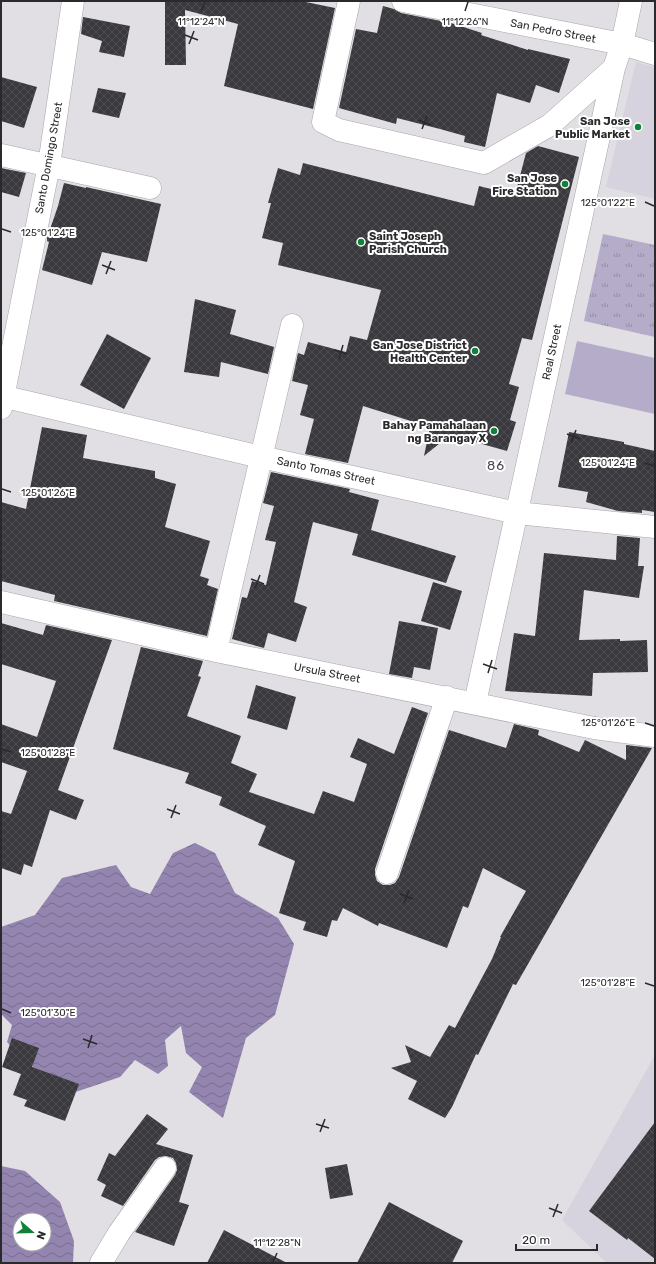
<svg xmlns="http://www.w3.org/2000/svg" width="656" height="1264" font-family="Rubik,sans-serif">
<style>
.built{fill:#d6d2de}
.grass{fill:url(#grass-tufts)}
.garden{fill:#b5acca}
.water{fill:url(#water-waves);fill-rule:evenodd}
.building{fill:url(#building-cross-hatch)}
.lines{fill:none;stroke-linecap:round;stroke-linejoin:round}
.minor-casing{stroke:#a7a5aa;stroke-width:23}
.minor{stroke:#fff;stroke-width:22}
.ticks{fill:none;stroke:#2a2a2c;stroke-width:1.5}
.poi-dot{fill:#0f823a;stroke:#fff;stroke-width:1.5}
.labels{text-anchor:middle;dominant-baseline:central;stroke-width:4;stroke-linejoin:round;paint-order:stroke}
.street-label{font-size:11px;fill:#2a2a2c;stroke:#fff}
.poi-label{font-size:11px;font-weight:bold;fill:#2a2a2c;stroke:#fff;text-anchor:end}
.quarter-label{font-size:13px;letter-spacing:1px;fill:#49484c;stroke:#fff}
.ticks-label{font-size:10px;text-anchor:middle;fill:#2a2a2c;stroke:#fff;stroke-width:4;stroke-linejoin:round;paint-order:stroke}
</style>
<defs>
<pattern id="grass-tufts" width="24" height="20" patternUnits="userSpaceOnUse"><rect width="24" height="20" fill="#b5acca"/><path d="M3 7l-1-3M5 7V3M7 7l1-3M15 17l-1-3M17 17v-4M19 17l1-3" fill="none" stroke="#938ca4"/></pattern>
<pattern id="water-waves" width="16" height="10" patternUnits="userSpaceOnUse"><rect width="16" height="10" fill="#9385af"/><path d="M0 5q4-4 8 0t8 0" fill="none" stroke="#786d8f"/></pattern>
<pattern id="building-cross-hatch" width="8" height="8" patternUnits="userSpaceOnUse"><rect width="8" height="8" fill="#3a393d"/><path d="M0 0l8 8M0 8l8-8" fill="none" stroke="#4e4d51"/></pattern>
</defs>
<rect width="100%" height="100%" fill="#e1dfe4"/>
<path class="built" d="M636,62l19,5v132l-49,-12z
M655,1055v208h-48l-45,-43z"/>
<path class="grass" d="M603,234l52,11v92l-71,-16z"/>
<path class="garden" d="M577,341l78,17v56l-90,-20z"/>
<path class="water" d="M195,843l20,10 20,40 43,25 16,26 -19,71 -29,23 -23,80 -34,-26 13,-25 -16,-14 -5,-27 -16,14 3,26 -10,8 -23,-14 -15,17 -68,23 -21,-23 2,-14 -17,-11 -9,-10 5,-17 -11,-11v-87l34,-12 27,-37 54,-13 15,22 19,7 23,-41z
M1,1166l24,5 35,31 14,39 -1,22h-72zM20,1220h24v24h-24z"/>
<path class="building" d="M165,1h136l34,7 -22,101 -89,-23 14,-62 -53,-14 1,55h-21z
M383,6l11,3 7,4 50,10 31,10 -1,2 47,15v-1l42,10 -11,34 -23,-8 -6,18 -33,-10 -12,54 -21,-5 1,-6 -25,-7 -43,-11 -1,6 -57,-16 17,-79 21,4z
M83,17l47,9 -6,31 -25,-5 3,-11 -21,-7z
M1,77l36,10 -13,41 -23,-7z
M98,88l28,5 -7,25 -27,-6z
M538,146l41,11 -47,183 -10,-2 -13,46 10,3 -9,33 6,2 -9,29 -57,-16 -26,21 6,-29 -67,-21 -15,57 -43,-9 9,-35 -14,-4 8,-30 -16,-4 6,-28 6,2 4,-13 38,10 4,-16 17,4 14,-50 -103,-25 5,-22 -21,-5 9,-35h-3l10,-35 22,7 3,-12 171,43 5,-20 36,9 11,-42z
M1,168l25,5 -7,24 -18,-5z
M64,183l22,5v-1l75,17 -14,58 -45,-10 -10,33 -50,-15 7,-28 -2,-1v-3l11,-32z
M195,299l41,11 -6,24 44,13 -6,27 -47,-12 -2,15 -35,-5z
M107,334l44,24 -27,51 -44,-24z
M42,427l45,8 -4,23 72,13v7l21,6 -11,43 45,14 -10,35 9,3 -2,6 11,4 -11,47 -153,-35 1,-6 -54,-14v-79l25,7z
M569,432l55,10v2l31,7v61l-13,-2v3l-24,-2 -32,-9 2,-10 -30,-5z
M271,472l79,17 -1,3 30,8 -8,30 85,26 -10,27 -94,-28 6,-21 -45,-12 -19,80 13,5 -11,35 -28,-9 -4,15 -32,-9 10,-42 5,1 5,-17 14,4 10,-43 -11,-2 9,-34 -11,-3z
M617,536l23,2 -2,28h6l-5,32 -55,-8 -5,50 41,-1v2l27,-1 1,32 -55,1 -1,23 -87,-5 9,-58 21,3 9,-83 72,7z
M433,582l29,9 -12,39 -29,-9z
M399,621l39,7 -8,42 -16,-3 -2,11 -23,-4z
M1,623l42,12 3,-10 66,15 -54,150 26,10 -8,20 -26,-10 -18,57 -8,-3 -3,11 -20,-7v-57l10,3 16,-43 -26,-9v-38l36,13 19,-56 -55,-17z
M141,647l62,14 -5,15 3,1 -14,39 54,20 -10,27 26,11 -8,18 65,22 9,-23 31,11 13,-38 -17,-7 8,-19 36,16 18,-47 16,6 -53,156v6l2,6 6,4h7l5,-2 4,-6 50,-147 57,18 8,-24 25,6 -1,5 41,17 6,-12 41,20v-15l26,3 -136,237 -3,-1 -35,71 -2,-1 -24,53 -7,11 -37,-19 9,-18 -26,-13 20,-6 -6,-17 25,12 19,-32 6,3 37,-69 9,-22h-1l26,-46 -43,-23 -15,40 -5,-2 -16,42 -68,-25 -1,3 -35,-18 -6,13 -5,-1 -5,17 -24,-7 3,-8 -27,-9 16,-52 -37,-16 8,-19 -47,-21 3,-8 -37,-14 4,-10 -76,-24z
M256,685l40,12 -9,33 -40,-12z
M12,1038l27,10 -7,19 47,17 -14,37 -41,-15 3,-6 -14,-5 8,-21 -19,-7z
M147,1114l21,15 -12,15 37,11 -14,47 10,3 -15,41 -39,-14 40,-57 2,-5 -1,-7 -3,-5 -7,-2 -7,1 -4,3 -32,46 -22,-10 5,-11 -9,-5 12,-27 6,3z
M655,1122v137l-27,-21 -1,2 -38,-29z
M347,1164l6,31 -23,4 -5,-31z
M389,1202l74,39 -11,22h-95z
M224,1230l63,33h-80z"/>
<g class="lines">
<g class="minor-casing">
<path id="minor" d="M349,1l-26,121 16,8 145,33 66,-38 64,-57
M403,1l219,43 33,10
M1,155l149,33
M1,396l260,61 256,56 138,14
M1,408l48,-243 24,-164
M1,602l215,49 378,77 61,8
M216,651l76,-326
M475,703l139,-635 8,-24 9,-43
M387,873l60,-176
M101,1263l18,-30 46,-65"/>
</g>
<use href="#minor" class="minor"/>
</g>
<path class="ticks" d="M201,11l4,-9M465,11l3,-9M185,35l13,5M189,44l5,-13M418,120l13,5M422,129l5,-13M645,202l9,4M2,229l9,3M102,265l13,5M106,274l5,-13M334,350l13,4M339,359l4,-14M567,434l13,5M571,443l5,-13M645,463l9,3M2,489l9,3M251,579l13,5M255,588l5,-13M483,664l14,5M488,673l4,-13M645,723l9,3M2,749l9,3M167,809l13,5M171,818l5,-13M400,894l13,5M404,903l5,-13M645,983l9,3M2,1009l9,4M83,1039l14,5M88,1048l4,-13M316,1124l13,4M320,1132l5,-13M549,1208l13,5M553,1217l5,-13M273,1262l4,-9"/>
<g class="poi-dot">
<circle cx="638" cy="127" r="4"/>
<circle cx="565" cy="184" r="4"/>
<circle cx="361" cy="242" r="4"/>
<circle cx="475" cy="351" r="4"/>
<circle cx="494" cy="431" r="4"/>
</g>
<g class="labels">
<g class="street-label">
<text transform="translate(553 31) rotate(11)">San Pedro Street</text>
<text transform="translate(49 158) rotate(-80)">Santo Domingo Street</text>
<text transform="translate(552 352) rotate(-78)">Real Street</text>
<text transform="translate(326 471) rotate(12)">Santo Tomas Street</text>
<text transform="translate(327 673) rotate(11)">Ursula Street</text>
</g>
<g class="poi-label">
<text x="630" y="121">San Jose<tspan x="630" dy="13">Public Market</tspan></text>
<text x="557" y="178">San Jose<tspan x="557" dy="13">Fire Station</tspan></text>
<text x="369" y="236" text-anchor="start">Saint Joseph<tspan x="369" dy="13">Parish Church</tspan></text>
<text x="467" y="345">San Jose District<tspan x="467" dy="13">Health Center</tspan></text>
<text x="486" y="425">Bahay Pamahalaan<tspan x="486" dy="13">ng Barangay X</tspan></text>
</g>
<g class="quarter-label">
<text x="496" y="465">86</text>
</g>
</g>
<g class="ticks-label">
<text x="201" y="25">11°12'24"N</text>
<text x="465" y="25">11°12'26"N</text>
<text x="608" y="206">125°01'22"E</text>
<text x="48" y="236">125°01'24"E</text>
<text x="608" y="466">125°01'24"E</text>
<text x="48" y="496">125°01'26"E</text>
<text x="608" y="726">125°01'26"E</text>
<text x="48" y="756">125°01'28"E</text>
<text x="608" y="986">125°01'28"E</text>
<text x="48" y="1016">125°01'30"E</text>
<text x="277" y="1246">11°12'28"N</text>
</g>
<rect width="656" height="1264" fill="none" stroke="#2a2a2c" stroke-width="4"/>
<g transform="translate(32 1232) rotate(110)"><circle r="19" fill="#ffffff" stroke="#aaaaab"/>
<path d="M0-3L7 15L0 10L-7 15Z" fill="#0f823a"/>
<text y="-6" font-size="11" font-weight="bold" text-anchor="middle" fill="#2a2a2c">N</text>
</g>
<path d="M516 1244v6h81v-6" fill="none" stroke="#2a2a2c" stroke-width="2"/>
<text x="522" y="1244" font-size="12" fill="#2a2a2c" stroke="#ffffff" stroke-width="3" paint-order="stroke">20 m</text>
</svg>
